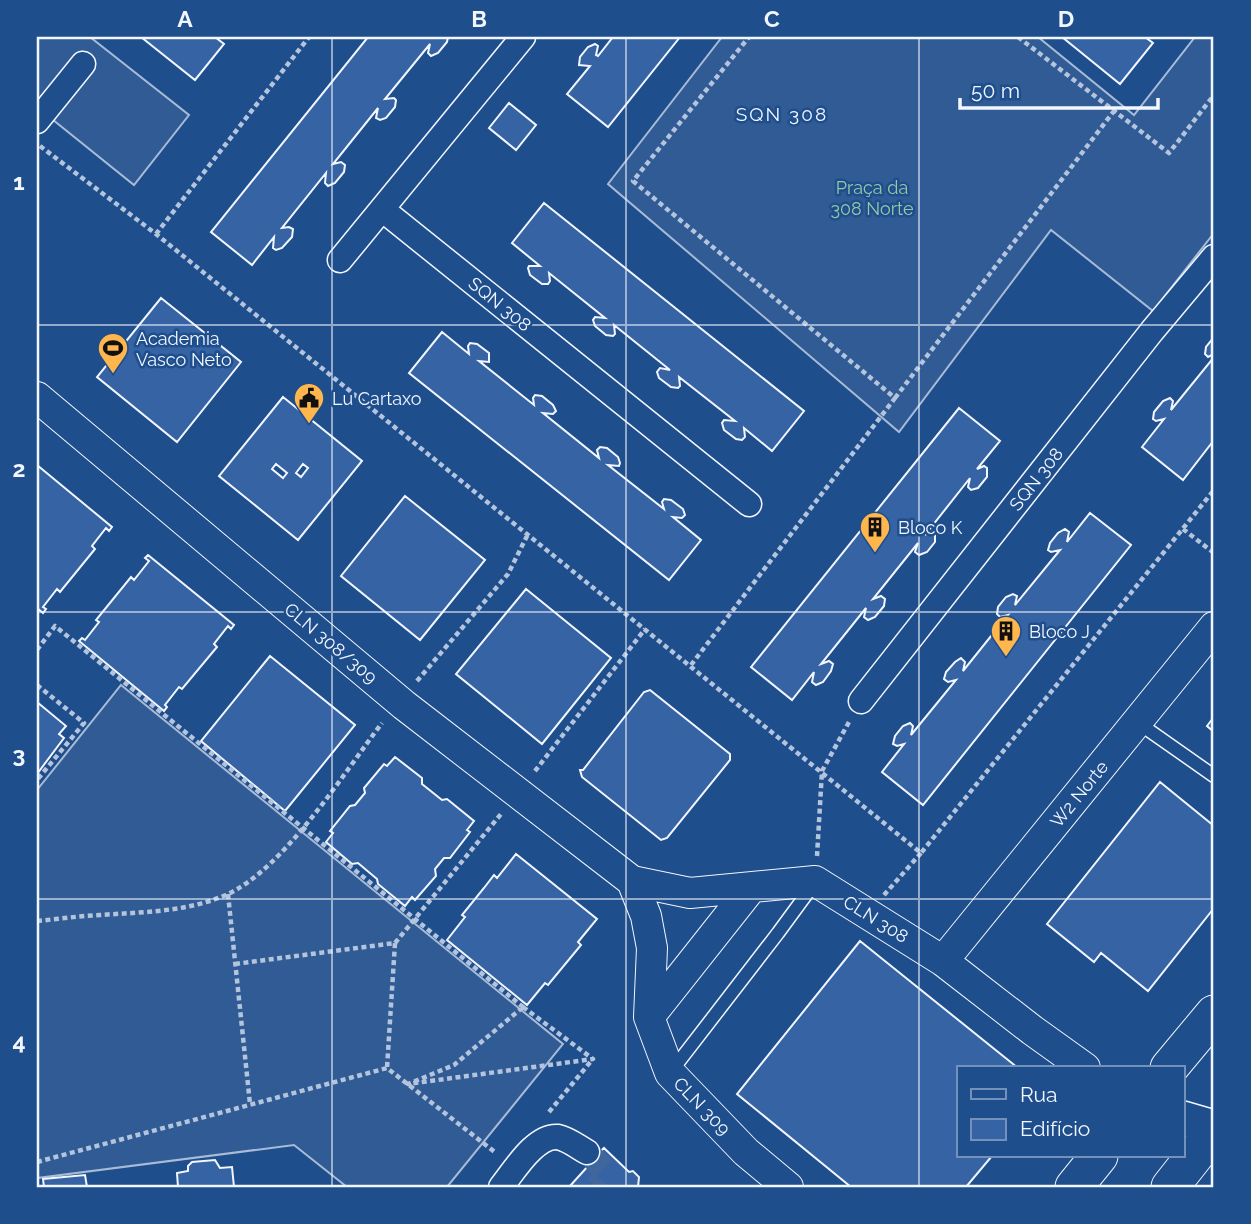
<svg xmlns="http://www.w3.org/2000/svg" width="1251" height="1224" font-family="Raleway,sans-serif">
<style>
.built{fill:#305b95;stroke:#a8bbd7;stroke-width:2}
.building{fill:#3563a3;stroke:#f2f6ff;stroke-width:2;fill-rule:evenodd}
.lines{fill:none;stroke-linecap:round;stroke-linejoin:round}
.minor-tunnel{stroke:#3f679d;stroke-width:24;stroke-dasharray:24 12;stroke-linecap:butt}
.service-casing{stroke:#f2f6ff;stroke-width:15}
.minor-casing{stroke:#f2f6ff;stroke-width:27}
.tertiary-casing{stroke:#f2f6ff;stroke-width:32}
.secondary-casing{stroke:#f2f6ff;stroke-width:36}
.primary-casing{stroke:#f2f6ff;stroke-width:39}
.path{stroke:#b3c4dc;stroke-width:4.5;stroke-dasharray:5 3.5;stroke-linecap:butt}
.service{stroke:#1f4e8c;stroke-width:12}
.minor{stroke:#1f4e8c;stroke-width:24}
.tertiary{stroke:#1f4e8c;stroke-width:30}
.secondary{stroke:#1f4e8c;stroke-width:33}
.primary{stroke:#1f4e8c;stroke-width:37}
.grid{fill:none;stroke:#f2f6ff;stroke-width:2;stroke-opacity:0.55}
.labels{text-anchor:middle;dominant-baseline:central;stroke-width:5;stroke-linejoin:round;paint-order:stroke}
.park-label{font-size:18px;fill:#97c8a6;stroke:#1f4e8c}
.street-label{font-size:18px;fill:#f2f6ff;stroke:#1f4e8c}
.poi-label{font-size:18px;fill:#f2f6ff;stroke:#1f4e8c;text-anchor:start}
.neighbourhood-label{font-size:19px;letter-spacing:2px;fill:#f2f6ff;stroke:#1f4e8c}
.neatline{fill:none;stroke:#f2f6ff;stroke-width:2.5}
.grid-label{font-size:23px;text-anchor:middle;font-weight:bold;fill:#f2f6ff}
</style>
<rect width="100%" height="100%" fill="#1f4e8c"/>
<path class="built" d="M37,37h53l99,78 -55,70 -97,-78z
M722,37h316l96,78 61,-78h19v196l-61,78 -102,-81 -152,202 -291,-248z
M121,685l442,359 -116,143h-100l-53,-42 -257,33v-388z"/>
<path class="building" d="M141,37h74l9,7 -29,36z
M368,37h80l-1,5 -9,11 -7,3 -3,-3 2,-9 -45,55 9,-1 2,2 -1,7 -9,11 -6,2 -4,-2 2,-10 -45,56 8,-2 4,3 -1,7 -9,11 -7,3 -3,-3 1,-10 -44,55 7,-1 4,2 -1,8 -10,11 -6,2 -3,-2 1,-11 -22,28 -41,-33z
M613,37h67l-72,90 -41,-33 23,-28 -11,-1 1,-8 8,-10 7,-3 3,2 -2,9 2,1z
M1062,37h83l8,6 -33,41z
M509,103l27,22 -20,25 -27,-22z
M544,203l260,208 -32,40 -28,-23 1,9 -3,3 -6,-1 -12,-9 -2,-7 2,-3 11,1 -56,-44 1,9 -2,2 -7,-1 -12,-9 -2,-6 3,-4 10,2 -56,-45 1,9 -2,2 -7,-1 -11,-9 -2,-6 2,-3 10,1 -56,-45 1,8 -2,3h-6l-12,-9 -2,-7 1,-2h11l-28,-23z
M161,298l80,64 -64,80 -80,-65z
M442,332l27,22 -1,-8 2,-3 7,1 12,9v9l-10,-1 55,44 -1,-7 2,-3 7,1 11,9 3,6 -3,3 -10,-1 56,45 -2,-8 3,-3 7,1 11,9 2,6 -1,3 -11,-1 56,44 -2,-7 2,-3 7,1 12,9 2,6 -3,3 -9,-1 28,23 -32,40 -260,-207z
M1214,337v17l-6,3 -3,-3 1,-7z
M1214,357v83l-31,40 -41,-33 22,-28 -8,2 -3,-2 1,-7 9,-11 7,-3 3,3 -2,9z
M283,397l79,64 -64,79 -79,-64zM276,464l11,9 -4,5 -11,-9zM303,464l5,4 -7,9 -5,-4z
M959,408l41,33 -23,28 7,-3 3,2v9l-9,11 -7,2 -3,-3 2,-9 -45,57 7,-4 3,3v8l-8,10 -8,3 -4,-3 3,-9 -45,56 8,-3 4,3 -1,7 -9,11 -7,3 -4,-3 2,-9 -45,56 8,-3 4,3 -2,7 -8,11 -7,3 -4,-3 2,-10 -22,28 -41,-33z
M37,465l75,62 -3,4 -3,-3 -14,18 3,3 -35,43 -3,-3 -14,18 3,2 -3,4 -6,-5z
M405,496l80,64 -65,80 -79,-64z
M1090,513l41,32 -208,260 -41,-33 22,-28 -7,2 -4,-2 2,-8 8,-10 7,-3 3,3 -2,9 45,-55 -8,2 -4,-3 2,-7 9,-10 6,-4 4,4 -2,9 45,-56 -8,2 -3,-3 1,-7 8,-10 7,-3 4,2 -2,9 45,-55 -9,2 -3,-2 2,-7 8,-10 7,-4 4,3 -2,10z
M148,555l86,70 -3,4 -3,-3 -14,18 3,3 -35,42 -3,-2 -14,18 2,2 -3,4 -85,-70 3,-3 3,2 14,-18 -3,-2 35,-43 3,3 15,-19 -4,-3z
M526,589l85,69 -69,86 -86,-70z
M270,656l85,69 -70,86 -84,-70z
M650,690l80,64v6l-63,78 -6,2 -79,-63 -2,-7h3l61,-78z
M37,702l29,24 -7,8 5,4 -27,36z
M1214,717v15l-7,-6z
M395,757l27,21v6l20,16 5,-1 27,22 -7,9 3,2 -20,26h-6l-9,11 1,7 -21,24 -3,-3 -7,9 -27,-22 -1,-5 -19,-16 -6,1 -26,-22 7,-9 -3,-2 20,-25 5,-1 10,-12 -1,-5 20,-24 3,2z
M1160,782l54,44v82l-66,83 -47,-38 -7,9 -47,-38z
M516,854l81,65 -19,23 3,3 -33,40 -3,-2 -18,22 -80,-65 18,-23 -3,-2 22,-27 10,-13 3,3z
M860,941l158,127h-59v88h33l-26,31h-115l-114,-93z
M604,1148l25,24 4,-1 6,6 -1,10h-69l20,-22 -2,-1z
M215,1160l5,8 12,-1 2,20h-56l-1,-14 11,-2v-5l4,-4z
M85,1175l2,12h-43l-1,-8z"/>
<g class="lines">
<path class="minor-tunnel" d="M587,1152l17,17v9l-7,9"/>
<g class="service-casing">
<path id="service" d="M1137,722l77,54
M670,1073l108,-140 36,-49"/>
</g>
<g class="minor-casing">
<path id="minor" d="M37,121l46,-57
M383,210l366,294
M340,260l183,-223
M861,701l291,-370 62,-74
M501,1187c13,-16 34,-52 57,-50 10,2 20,10 29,15"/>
</g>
<g class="tertiary-casing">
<path id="tertiary" d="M37,397l367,308 228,176 58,12 125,-12 128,80 89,69 53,38
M632,881l14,35 6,32 -3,69 21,56 76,79 42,35
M943,961l271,-334
M649,1017l102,-129"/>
</g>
<g class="secondary-casing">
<path id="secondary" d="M1183,1118l31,9"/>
</g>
<g class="primary-casing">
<path id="primary" d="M1169,1068l45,-54
M1074,1187l25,-31
M1170,1187l44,-56"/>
</g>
<path class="path" d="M1018,37l151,116 45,-58
M40,146l116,88 765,619 293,-363
M156,234l153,-197
M895,398l219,-287
M1183,529l31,24
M37,650l18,-24 468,381
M691,665l204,-267 -262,-217 116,-144
M417,681l91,-107 20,-40
M37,685l47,38 -47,57
M535,771l110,-142
M817,856l5,-85 27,-49
M228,894l22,210
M884,895l37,-42
M37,921c21,-2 42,-5 63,-6 43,-3 86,-3 126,-20 58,-26 117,-121 156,-172
M395,943l106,-129
M235,964l160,-21 -8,125
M523,1007l70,52 -185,25 46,-19z
M549,1112l43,-52
M37,1162l350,-94 109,85"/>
<use href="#service" class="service"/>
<use href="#minor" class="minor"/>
<use href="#tertiary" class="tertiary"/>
<use href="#secondary" class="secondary"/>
<use href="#primary" class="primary"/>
</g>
<path class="grid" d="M332,37v1150M626,37v1150M919,37v1150M37,325h1177M37,612h1177M37,899h1177"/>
<defs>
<g id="stadium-pin" transform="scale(1.575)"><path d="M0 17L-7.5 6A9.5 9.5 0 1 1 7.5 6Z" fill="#ffb74d" stroke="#1f4e8c"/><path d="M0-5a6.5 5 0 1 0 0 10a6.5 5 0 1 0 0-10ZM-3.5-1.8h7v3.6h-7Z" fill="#111"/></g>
<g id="civic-pin" transform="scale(1.575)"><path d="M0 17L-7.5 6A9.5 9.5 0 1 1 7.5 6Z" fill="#ffb74d" stroke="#1f4e8c"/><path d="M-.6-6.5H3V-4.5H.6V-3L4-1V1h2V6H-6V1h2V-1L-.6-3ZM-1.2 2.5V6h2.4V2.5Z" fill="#111"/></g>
<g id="building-pin" transform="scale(1.575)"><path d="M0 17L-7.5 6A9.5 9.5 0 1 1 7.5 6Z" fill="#ffb74d" stroke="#1f4e8c"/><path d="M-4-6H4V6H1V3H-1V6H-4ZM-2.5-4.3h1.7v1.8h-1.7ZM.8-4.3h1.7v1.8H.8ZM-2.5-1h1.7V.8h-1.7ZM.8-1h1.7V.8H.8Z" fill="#111"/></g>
</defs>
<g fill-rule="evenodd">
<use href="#stadium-pin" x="113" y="348"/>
<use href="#civic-pin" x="309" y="398"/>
<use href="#building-pin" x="875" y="527"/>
<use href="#building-pin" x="1006" y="631"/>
</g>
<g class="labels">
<g class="park-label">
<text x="872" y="187">Praça da<tspan x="872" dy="21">308 Norte</tspan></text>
</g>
<g class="street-label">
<text transform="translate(500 304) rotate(39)">SQN 308</text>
<text transform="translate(1036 479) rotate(-52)">SQN 308</text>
<text transform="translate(331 643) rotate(40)">CLN 308/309</text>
<text transform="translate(1079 794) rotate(-51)">W2 Norte</text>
<text transform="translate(876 919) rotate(32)">CLN 308</text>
<text transform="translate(702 1106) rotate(46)">CLN 309</text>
</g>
<g class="poi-label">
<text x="136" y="338">Academia<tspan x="136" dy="21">Vasco Neto</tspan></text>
<text x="332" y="398">Lu Cartaxo</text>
<text x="898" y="527">Bloco K</text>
<text x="1029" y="631">Bloco J</text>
</g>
<g class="neighbourhood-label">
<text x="782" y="114">SQN 308</text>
</g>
</g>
<rect width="1251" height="1224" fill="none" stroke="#1f4e8c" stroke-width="77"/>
<rect x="957" y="1066" width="228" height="91" fill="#1f4e8c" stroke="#7391ba" stroke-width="2"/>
<rect x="971" y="1089" width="35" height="10" fill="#1f4e8c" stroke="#7391ba" stroke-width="2"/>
<text x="1020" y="1102" font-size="21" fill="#f2f6ff">Rua</text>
<rect x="971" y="1119" width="35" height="21" fill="#3563a3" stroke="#7391ba" stroke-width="2"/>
<text x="1020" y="1136" font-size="21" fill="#f2f6ff">Edifício</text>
<path d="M960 98v10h198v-10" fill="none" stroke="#f2f6ff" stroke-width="3.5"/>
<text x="971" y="98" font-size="21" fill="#f2f6ff" stroke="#1f4e8c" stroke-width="5" paint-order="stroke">50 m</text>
<rect x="38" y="38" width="1174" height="1148" class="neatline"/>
<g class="grid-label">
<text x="185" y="27">A</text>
<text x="479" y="27">B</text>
<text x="772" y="27">C</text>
<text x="1066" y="27">D</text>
<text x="19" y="190">1</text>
<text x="19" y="477">2</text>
<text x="19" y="763">3</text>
<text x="19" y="1050">4</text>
</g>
</svg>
